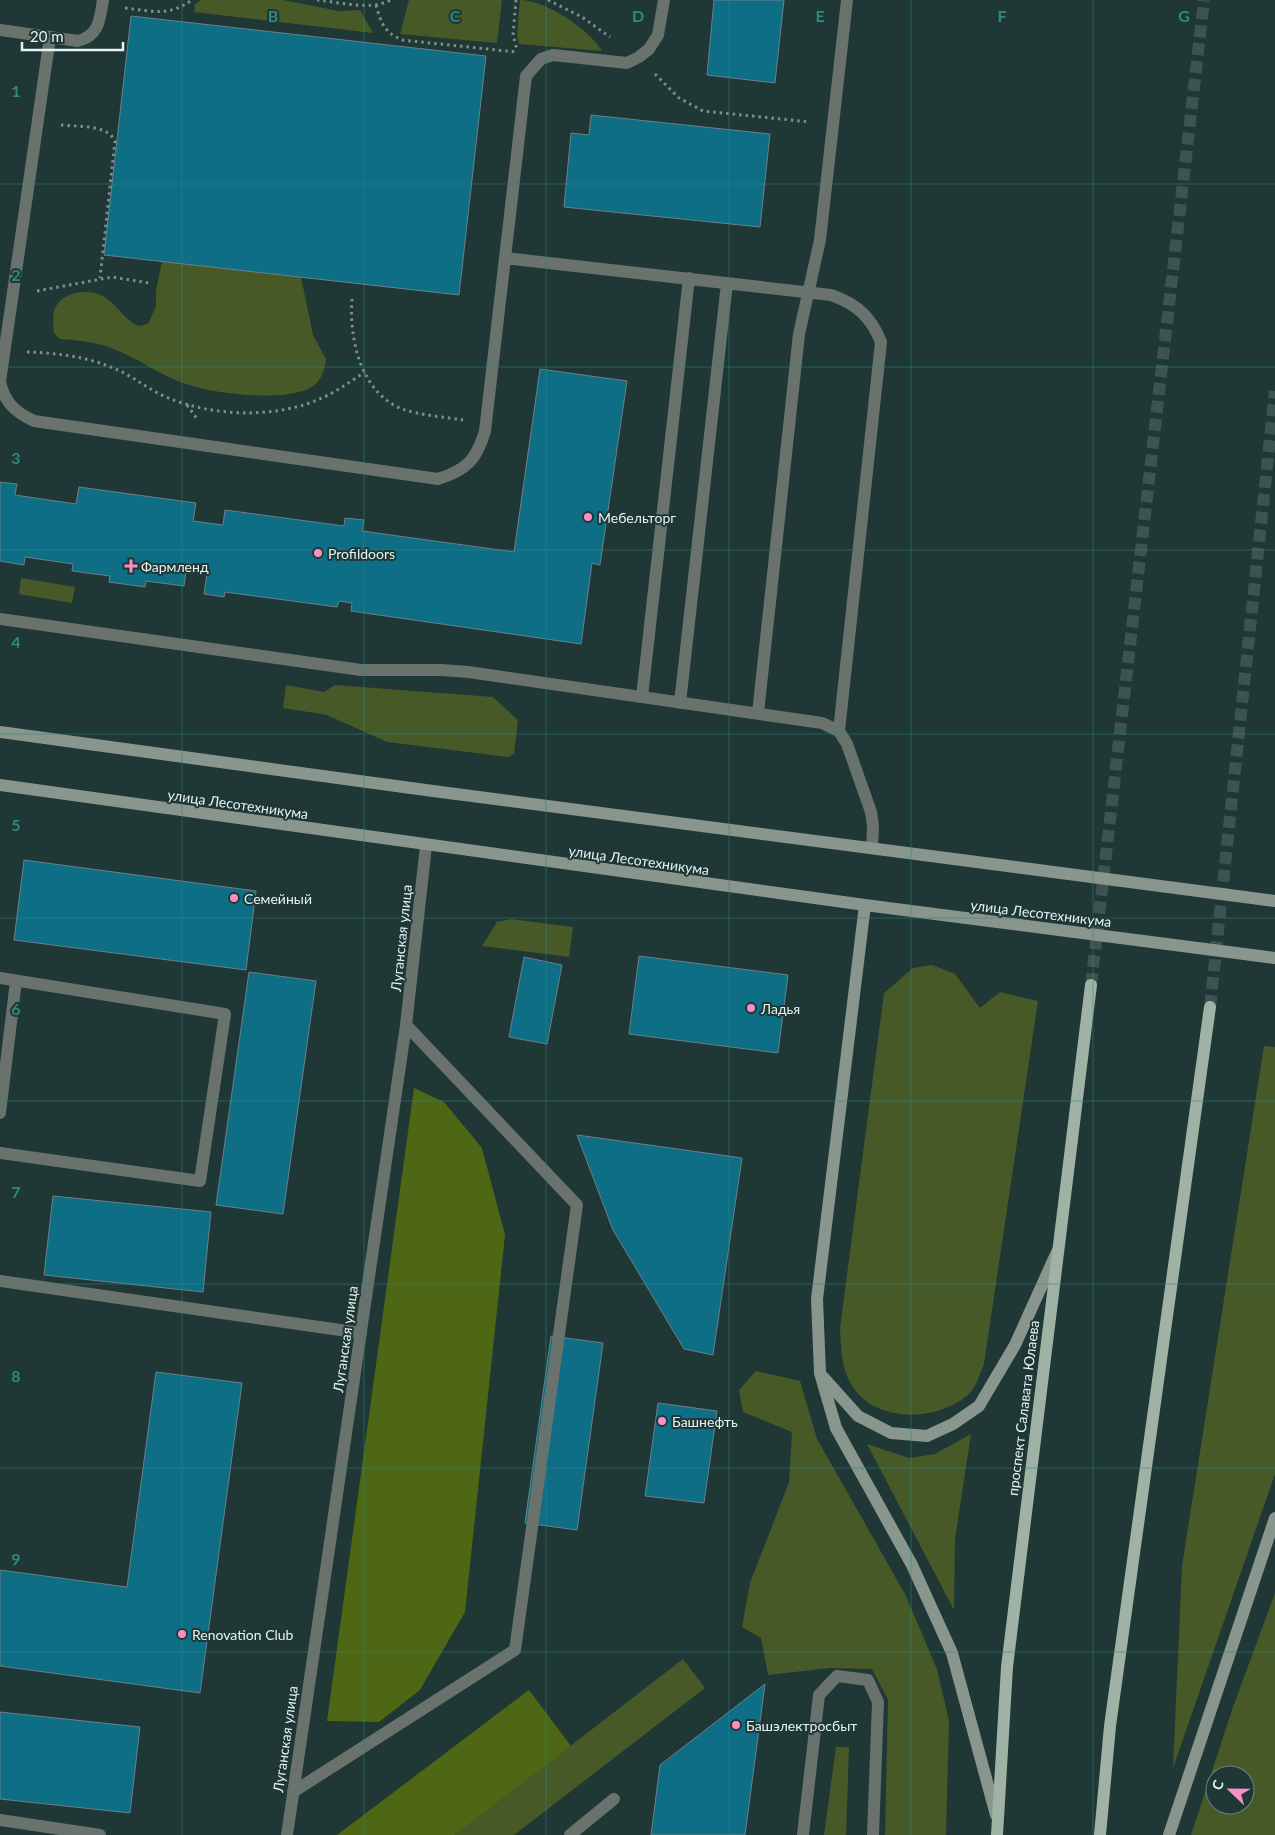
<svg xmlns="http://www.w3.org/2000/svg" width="1275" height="1835" font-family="Lato,sans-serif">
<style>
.green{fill:#485928;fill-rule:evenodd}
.forest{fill:#4e6714}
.building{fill:#0d6e86;stroke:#6a8189}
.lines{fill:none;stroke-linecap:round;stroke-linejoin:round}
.primary-tunnel{stroke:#3d5352;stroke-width:12;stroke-dasharray:12 6;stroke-linecap:butt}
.path{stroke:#7c8f8e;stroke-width:3;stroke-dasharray:2.5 4;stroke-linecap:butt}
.service{stroke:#69726c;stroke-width:12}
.tertiary{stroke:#69726c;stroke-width:12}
.secondary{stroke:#88968d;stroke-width:12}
.primary{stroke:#a0b1a6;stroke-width:12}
.grid{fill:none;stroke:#2f8982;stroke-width:1;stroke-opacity:0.55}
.poi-dot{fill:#fa8fc6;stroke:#1f3735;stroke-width:2}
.labels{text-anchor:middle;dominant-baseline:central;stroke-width:4;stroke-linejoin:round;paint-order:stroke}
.poi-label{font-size:14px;fill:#e6f4f3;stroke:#1f3735;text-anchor:start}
.street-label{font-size:14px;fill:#e6f4f3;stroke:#1f3735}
.grid-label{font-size:16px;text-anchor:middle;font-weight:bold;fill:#2f8982;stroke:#1f3735;stroke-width:4;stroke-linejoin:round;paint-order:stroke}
</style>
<rect width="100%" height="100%" fill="#1f3735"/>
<path class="green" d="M201,0h82l56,11 21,-1 13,23 -179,-21 1,-8z
M409,0h93l-5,43 -97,-9z
M520,0c26,0 70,30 82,51l-83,-7 -2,-9z
M198,143l55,129 48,5 12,58 13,24c-1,11 -5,23 -16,29 -27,14 -93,6 -121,-3 -29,-9 -52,-28 -80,-38 -16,-5 -32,-7 -49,-8l-6,-6c-1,-10 -2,-19 2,-27 9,-16 37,-18 50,-8 12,8 18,21 32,28l10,-2 8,-18v-16l6,-28 22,2z
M21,578l54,9 -3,16 -53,-9z
M286,685l38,7 11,-7 158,12 25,23 -4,34 -6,3 -121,-15 -60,-27 -44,-7z
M511,919l62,8 -4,30 -87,-11 15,-24z
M932,965l23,9 25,34 20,-16 38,9 -54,363c-4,9 -8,24 -15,30 -32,29 -96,29 -118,-10 -10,-16 -10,-39 -11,-56l44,-335 29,-25z
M1264,1046l11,1v427l-102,294 9,-202z
M756,1371l44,10 17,58 88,155 32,75 12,52 -3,114h-61l3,-135 -16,-31 -42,-1 -62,7 -7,-37 -19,-11 8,-44 39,-101 3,-50 -49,-20 -4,-22z
M971,1434l-16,105 -1,71 -87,-166 42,14 26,-4z
M1275,1593v242h-84l42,-128zM1215,1775h30v30h-30z
M683,1659l22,29 -191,147h-59z
M836,1747h13l-3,88h-22z"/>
<path class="forest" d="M414,1088l30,14 38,46 23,87 -40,377 -45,78 -41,32 -52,-1z
M529,1690l42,56 -116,89h-118z"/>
<path class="building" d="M714,0h70l-9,83 -68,-8z
M131,16l355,40 -27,239 -355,-40z
M591,115l179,19 -10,93 -196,-20 7,-74 18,2z
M540,369l87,12 -27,184 -8,-2 -11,81 -230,-33 1,-8 -13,-2 -2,6 -112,-15 -1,5 -20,-3 4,-28 -21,-3 -3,23 -38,-5 -1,6 -36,-5 1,-6 -38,-5 1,-7 -48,-7 -1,8 -24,-4v-79l17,2 -2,11 61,9 3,-17 117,16 -3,18 30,4 2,-15 119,16 1,-8 19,2 -2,11 152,21z
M24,860l232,31 -10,79 -232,-30z
M639,956l149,19 -10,78 -149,-19z
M524,957l38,8 -15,79 -38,-7z
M249,972l67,9 -33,233 -67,-9z
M577,1135l165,23 -29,197 -29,-6 -71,-119z
M53,1196l158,16 -8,80 -159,-17z
M551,1336l52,7 -26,187 -52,-7z
M156,1372l86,11 -42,310 -200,-27v-96l127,17z
M658,1403l59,8 -13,92 -59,-7z
M765,1684l-20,151h-94l9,-70z
M0,1712l140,15 -10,86 -130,-14z"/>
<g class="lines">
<path class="primary-tunnel" d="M1091,985l113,-985
M1210,1007l65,-616"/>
<path class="path" d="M317,0c23,2 53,11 74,0
M516,0l-3,35 4,15
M548,0l34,17 28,20
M376,5c5,18 8,27 26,35l114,12
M125,8c27,3 43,9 67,-8
M655,74l24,24 24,13 107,11
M61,125c17,2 46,-1 54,16l-15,137
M37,291l75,-14 37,6
M352,299c-3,39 8,93 50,110 17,6 43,8 61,11
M27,352c34,1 69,6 99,22 14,8 26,17 40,23 47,20 110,22 156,1 16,-7 29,-17 43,-26
M187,405l11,15"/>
<path class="service" d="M664,0l-6,35 -9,14 -10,8 -12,6 -74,-8 -12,4 -15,17 -21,182 326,37c26,9 40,22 50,47l-42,389
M0,30l78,11c21,-5 22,-22 25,-41
M0,382c5,21 15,30 34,39l404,58c29,-9 39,-20 47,-48l20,-173
M0,382l50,-345
M0,619l361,51h80l27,2 354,51 17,8 8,13 24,68 2,14 -1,22
M642,697l47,-419
M680,703l47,-420
M758,713l41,-379 21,-94 27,-240
M0,978l225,36 -25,167 -200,-28
M0,1113l16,-132
M0,1281l361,52
M293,1792l222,-142 62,-445 -171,-180
M0,1820l100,15
M570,1835l44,-36
M803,1835l16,-140 18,-19 31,4 10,22 -5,133"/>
<path class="tertiary" d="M287,1835l119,-810 20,-179"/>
<path class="secondary" d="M0,732l433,59 842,110
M0,785l865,120 410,53
M865,905l-48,394 3,74 16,55 76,137 40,88 44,162
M823,1377l35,39 33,17 36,3 26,-12 26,-18 36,-61 42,-93
M1169,1835l106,-317"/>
<path class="primary" d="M997,1835l10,-168 84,-682
M1100,1835l10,-109 100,-719"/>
</g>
<path class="grid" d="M182,0v1835M364,0v1835M546,0v1835M729,0v1835M911,0v1835M1093,0v1835M0,184h1275M0,367h1275M0,550h1275M0,734h1275M0,918h1275M0,1101h1275M0,1284h1275M0,1468h1275M0,1652h1275"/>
<g class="poi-dot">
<circle cx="588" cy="517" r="5"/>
<circle cx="318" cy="553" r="5"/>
<path d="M128.5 558.5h5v5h5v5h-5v5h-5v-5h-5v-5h5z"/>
<circle cx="234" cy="898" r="5"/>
<circle cx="751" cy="1008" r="5"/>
<circle cx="662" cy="1421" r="5"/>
<circle cx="182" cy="1634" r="5"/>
<circle cx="736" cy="1725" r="5"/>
</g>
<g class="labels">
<g class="poi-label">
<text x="598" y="517">Мебельторг</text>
<text x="328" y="553">Profildoors</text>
<text x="141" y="566">Фармленд</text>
<text x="244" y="898">Семейный</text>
<text x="761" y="1008">Ладья</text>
<text x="672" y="1421">Башнефть</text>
<text x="192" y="1634">Renovation Club</text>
<text x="746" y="1725">Башэлектросбыт</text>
</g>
<g class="street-label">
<text transform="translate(238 804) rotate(8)">улица Лесотехникума</text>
<text transform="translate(639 860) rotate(8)">улица Лесотехникума</text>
<text transform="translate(1041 913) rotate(7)">улица Лесотехникума</text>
<text transform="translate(401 938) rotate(-84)">Луганская улица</text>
<text transform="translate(345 1339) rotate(-82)">Луганская улица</text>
<text transform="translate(1023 1408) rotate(-83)">проспект Салавата Юлаева</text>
<text transform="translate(285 1739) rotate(-82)">Луганская улица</text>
</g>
</g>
<g class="grid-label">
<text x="273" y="22">B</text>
<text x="455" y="22">C</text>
<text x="638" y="22">D</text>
<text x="820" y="22">E</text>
<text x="1002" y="22">F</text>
<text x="1184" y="22">G</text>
<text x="16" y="97">1</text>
<text x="16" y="281">2</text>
<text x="16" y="464">3</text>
<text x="16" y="648">4</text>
<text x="16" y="831">5</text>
<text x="16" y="1015">6</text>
<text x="16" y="1198">7</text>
<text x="16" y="1382">8</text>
<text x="16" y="1565">9</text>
</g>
<g transform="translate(1230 1790) rotate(292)"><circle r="24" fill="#1f3735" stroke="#6f8381"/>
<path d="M0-4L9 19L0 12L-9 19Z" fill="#fa8fc6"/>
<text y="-8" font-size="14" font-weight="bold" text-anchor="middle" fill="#e6f4f3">С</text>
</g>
<path d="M22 42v8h101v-8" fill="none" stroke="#e6f4f3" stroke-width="2.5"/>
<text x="30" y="42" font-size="15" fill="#e6f4f3" stroke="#1f3735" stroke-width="4" paint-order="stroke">20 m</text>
</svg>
